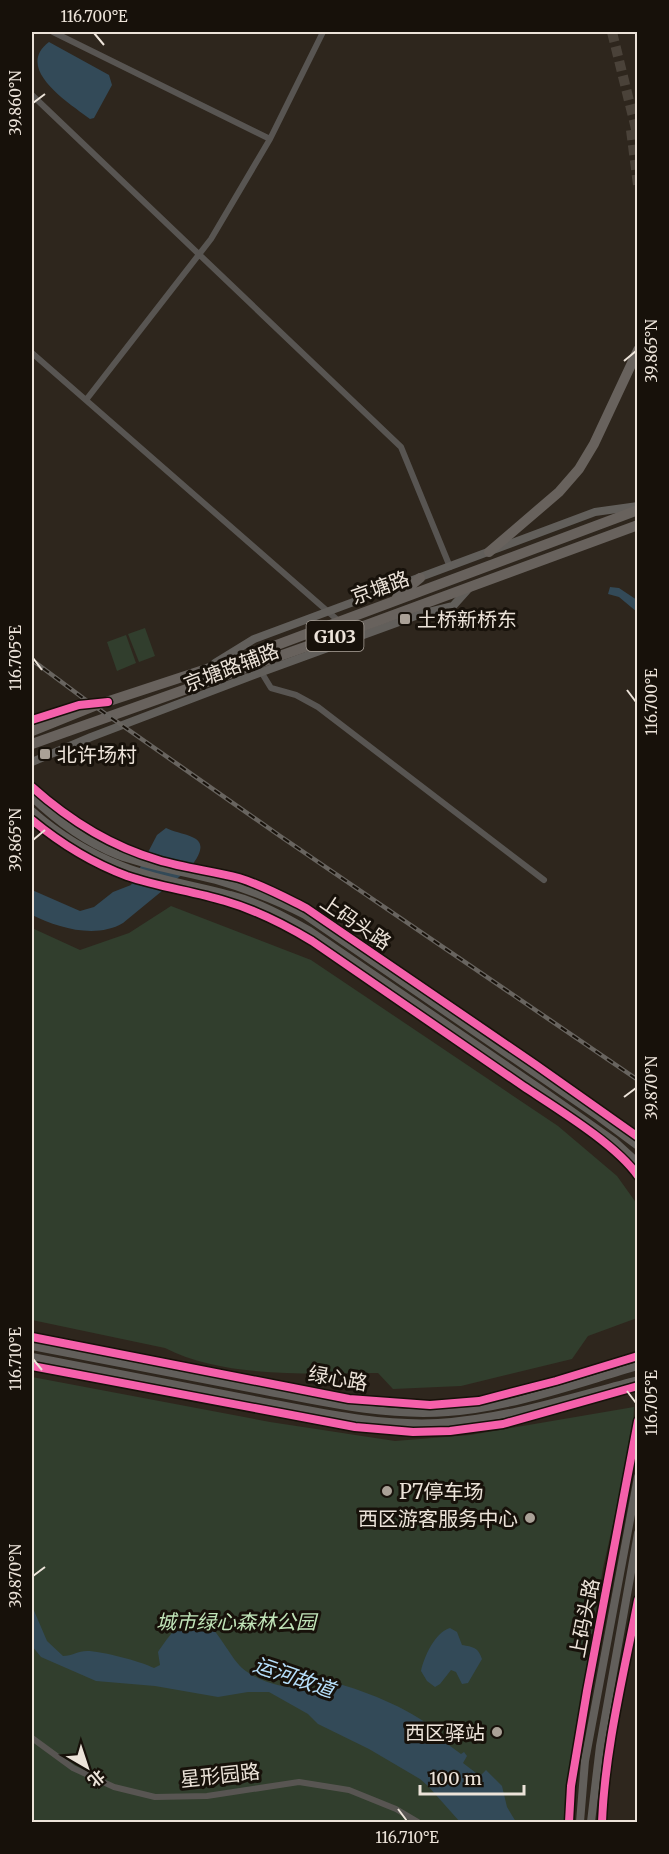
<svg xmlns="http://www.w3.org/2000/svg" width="669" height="1854" font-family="Merriweather,'Noto Sans SC',serif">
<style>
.green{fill:#313e2d}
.water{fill:#334a58}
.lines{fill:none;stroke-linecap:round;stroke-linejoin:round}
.highway-tunnel{stroke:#4a4239;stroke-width:10;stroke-dasharray:10 5;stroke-linecap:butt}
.street{stroke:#585552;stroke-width:6}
.secondary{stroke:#625f5b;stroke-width:8}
.highway{stroke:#68625d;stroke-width:10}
.rail-casing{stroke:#68645f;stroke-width:4.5}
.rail{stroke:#17110a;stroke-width:2;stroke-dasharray:7;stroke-linecap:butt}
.cycleway-casing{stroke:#17110a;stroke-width:11}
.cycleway{stroke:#f560ab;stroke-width:8}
.ticks{fill:none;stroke:#ece3d9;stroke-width:2}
.poi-dot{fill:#aaa197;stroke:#17110a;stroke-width:2}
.labels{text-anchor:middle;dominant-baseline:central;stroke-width:6;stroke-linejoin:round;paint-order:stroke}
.shield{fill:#17110a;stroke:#aca49b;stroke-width:1.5}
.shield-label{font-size:18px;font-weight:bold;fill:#ece3d9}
.street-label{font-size:20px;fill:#ece3d9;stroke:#17110a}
.poi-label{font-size:20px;fill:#ece3d9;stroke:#17110a;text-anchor:start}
.park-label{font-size:20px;font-style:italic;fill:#c0e4b8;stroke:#17110a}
.water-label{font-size:21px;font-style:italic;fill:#b7e0fc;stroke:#17110a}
.neatline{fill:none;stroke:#ece3d9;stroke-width:2}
.ticks-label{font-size:15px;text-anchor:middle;fill:#ece3d9}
</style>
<rect width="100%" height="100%" fill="#2e261d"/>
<path class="green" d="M145,628l10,28 -16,6 -11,-28z
M126,635l10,28 -19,8 -10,-29z
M171,906l140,54 247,166 59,50 20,28v114l-49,18 -16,23 -111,27 -68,3 -15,-16c-66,0 -153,6 -213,-25l-133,-28v-392l48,22 49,-17z
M32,1377l238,45 125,19 75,-6 164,-28 -2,33 -29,128 -37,222 -1,32h-533z"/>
<path class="water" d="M49,42l60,33 3,10 -18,33 -4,1c-19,-15 -77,-50 -41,-77z
M610,587l9,1 18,12v12l-18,-15 -11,-3z
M166,828c22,10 50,6 24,40l-67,55c-27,16 -65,5 -91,-8v-25l48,21 14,-4 19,-15 18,-7 26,-50z
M32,1606l15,35 16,15c9,0 15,-5 24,-5 14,0 53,10 67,17l6,-3 -2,-13c6,-9 24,-35 34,-36 18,-3 37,41 50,52 21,18 66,28 91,14 38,11 81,28 110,54l-1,4 19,14 3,-2 3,4 -4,7 17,13 6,-6 16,16 5,21 9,15h-56l-32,-36 -8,-7 -51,-30 -51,-25 -10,-10 -39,-22h-21l-30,5 -63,-11 -59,-5 -55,-24 -9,-11z
M450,1628l7,4 5,13c11,2 16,2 20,14l-14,24 -6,1 -6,-12 -5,-2 -11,14 -5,3 -8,-6 -6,-10c3,-14 14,-39 29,-43z"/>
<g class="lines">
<path class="highway-tunnel" d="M612,32l26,105
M631,130l7,55"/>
<path class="street" d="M53,32l217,107
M32,95l369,352 49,120
M32,353l309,270
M86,400l125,-161 59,-100 53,-107
M260,670l11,18 25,7 22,12 226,173
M32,1738l41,30 41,19 41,10 52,-1 92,-14 50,8 47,19 22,13"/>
<path class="secondary" d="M215,663l39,-24 341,-127 43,-6
M32,720l47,-15 14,-2
M32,762l59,-25 171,-65 159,-58 32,-8 17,-19
M32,797c24,23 54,45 86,58 32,12 65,16 98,25 31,9 60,20 89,35l294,202 39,29
M32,811c26,23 57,42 90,55 34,14 72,19 108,29 28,7 54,21 80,36l229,157 75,53 24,22
M32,1346c74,14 148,29 223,43 63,12 128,28 193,23 65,-5 127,-28 190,-46
M32,1357c75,15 151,29 227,44 59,11 119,25 179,22 68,-4 134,-26 200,-43
M580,1822l5,-61 53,-284
M591,1822l9,-76 38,-213"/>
<path class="highway" d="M489,552l70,-60 20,-23 15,-25 44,-94
M397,597l23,-19
M32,731l62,-25 164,-54 380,-142
M32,744l318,-113 288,-106"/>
<g class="rail-casing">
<path id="rail" d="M32,660l51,38 197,138 358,244"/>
</g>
<use href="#rail" class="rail"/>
<g class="cycleway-casing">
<path id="cycleway" d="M32,720l47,-15 29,-3
M32,787c37,33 78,59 126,73 26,8 54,11 81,18 23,7 45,19 67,30l230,157 102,72
M32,820c28,23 60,43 95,56 32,11 65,15 98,25 31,9 59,23 87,40 71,48 141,97 211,145 33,22 93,58 115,90
M32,1337l317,62 81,6 49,-4 77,-20 82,-25
M32,1366l323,61 58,5 37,-1 53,-7 135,-38
M569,1822l2,-36 16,-95 51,-270
M602,1822c3,-74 22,-149 36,-222"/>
</g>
<use href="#cycleway" class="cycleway"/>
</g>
<path class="ticks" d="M94,33l10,12M33,103l12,-9M624,361l12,-10M33,658l9,12M627,690l9,12M33,840l12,-10M624,1097l12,-9M33,1359l9,11M627,1391l9,12M33,1576l12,-9M398,1809l9,12"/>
<g class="poi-dot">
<rect x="399" y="613" width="12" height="12" rx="3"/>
<rect x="39" y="748" width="12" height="12" rx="3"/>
<circle cx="387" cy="1491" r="6"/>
<circle cx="530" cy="1518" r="6"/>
<circle cx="497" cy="1732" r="6"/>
</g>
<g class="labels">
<rect class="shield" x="306.5" y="621" width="57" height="30" rx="4.5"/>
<g class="shield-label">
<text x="335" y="636">G103</text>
</g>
<g class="street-label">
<text transform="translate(380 587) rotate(-20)">京塘路</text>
<text transform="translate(231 667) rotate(-21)">京塘路辅路</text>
<text transform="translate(356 922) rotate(34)">上码头路</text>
<text transform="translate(338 1378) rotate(10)">绿心路</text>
<text transform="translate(584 1618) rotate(-79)">上码头路</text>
<text transform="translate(220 1775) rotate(-6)">星形园路</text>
</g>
<g class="poi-label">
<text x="417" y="619">土桥新桥东</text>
<text x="57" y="754">北许场村</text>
<text x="399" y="1491">P7停车场</text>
<text x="518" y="1518" text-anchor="end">西区游客服务中心</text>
<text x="485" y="1732" text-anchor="end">西区驿站</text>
</g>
<g class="park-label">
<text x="236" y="1621">城市绿心森林公园</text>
</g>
<g class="water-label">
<text transform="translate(294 1677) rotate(19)">运河故道</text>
</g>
</g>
<rect width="669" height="1854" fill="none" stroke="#17110a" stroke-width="66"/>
<g transform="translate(87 1767) rotate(141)" stroke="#17110a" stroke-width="4.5" paint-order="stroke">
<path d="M0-4.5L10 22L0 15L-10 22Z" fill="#ece3d9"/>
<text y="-9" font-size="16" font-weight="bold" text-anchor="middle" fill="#ece3d9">北</text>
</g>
<path d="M420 1785v9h104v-9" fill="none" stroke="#ece3d9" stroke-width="3"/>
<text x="429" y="1785" font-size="18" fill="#ece3d9" stroke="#17110a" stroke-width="4.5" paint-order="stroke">100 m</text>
<rect x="33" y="33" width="603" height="1788" class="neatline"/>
<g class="ticks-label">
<text x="94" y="22">116.700°E</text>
<text transform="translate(16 103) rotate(-90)" y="5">39.860°N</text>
<text transform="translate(652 351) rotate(-90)" y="5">39.865°N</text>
<text transform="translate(16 658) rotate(-90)" y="5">116.705°E</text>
<text transform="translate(652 702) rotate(-90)" y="5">116.700°E</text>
<text transform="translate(16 840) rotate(-90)" y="5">39.865°N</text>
<text transform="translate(652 1088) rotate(-90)" y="5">39.870°N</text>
<text transform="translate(16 1359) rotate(-90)" y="5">116.710°E</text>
<text transform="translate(652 1403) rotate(-90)" y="5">116.705°E</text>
<text transform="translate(16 1576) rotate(-90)" y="5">39.870°N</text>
<text x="407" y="1843">116.710°E</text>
</g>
</svg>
